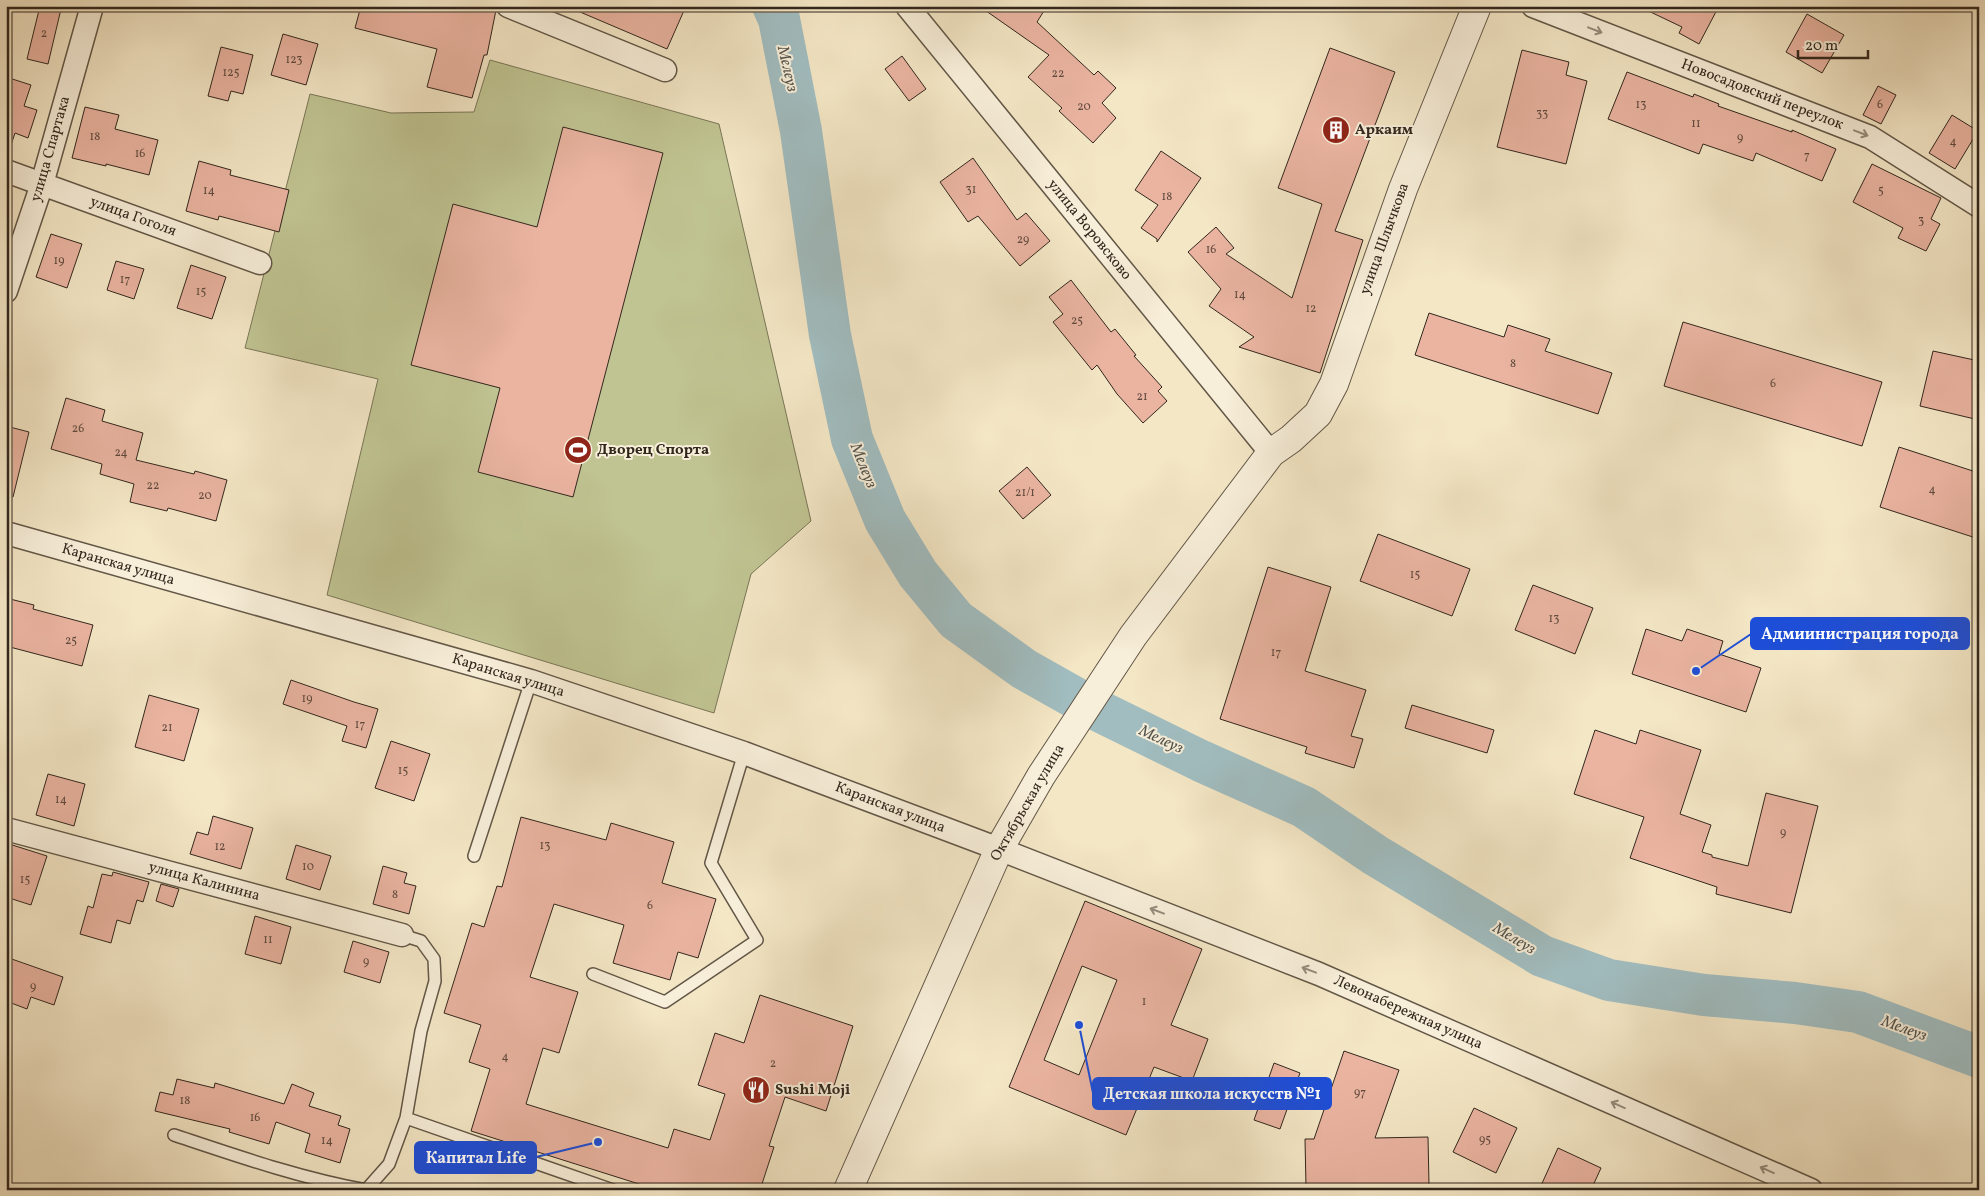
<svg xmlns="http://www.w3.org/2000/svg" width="1985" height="1196" font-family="Vollkorn,serif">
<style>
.green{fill:#c0c492;stroke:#797658}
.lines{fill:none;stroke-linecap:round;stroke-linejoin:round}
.river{stroke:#a1bdc0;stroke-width:42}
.building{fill:#eab4a1;stroke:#32271d;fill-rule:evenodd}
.service-casing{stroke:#625747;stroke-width:14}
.minor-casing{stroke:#625747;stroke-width:25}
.tertiary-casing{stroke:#625747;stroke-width:30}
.service{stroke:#f8efda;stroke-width:11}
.minor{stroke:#f8efda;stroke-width:22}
.tertiary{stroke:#f8efda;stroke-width:28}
.oneway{stroke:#958b7c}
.labels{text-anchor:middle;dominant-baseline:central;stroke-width:4;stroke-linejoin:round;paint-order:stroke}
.number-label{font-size:12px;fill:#604a3e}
.street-label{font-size:15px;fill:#32271d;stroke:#f8efda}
.poi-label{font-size:15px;font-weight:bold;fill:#32271d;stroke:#f8efda;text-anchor:start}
.water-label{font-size:16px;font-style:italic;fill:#53544e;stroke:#f8efda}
.leader{fill:none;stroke:#1d4ed8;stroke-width:2}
.callout-dot{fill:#1d4ed8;stroke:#f8efda;stroke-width:2}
.callout{fill:#1d4ed8;stroke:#1d4ed8;stroke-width:2}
.callout-label{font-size:16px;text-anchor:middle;font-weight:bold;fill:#fff}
</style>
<rect width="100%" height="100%" fill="#f4e7c6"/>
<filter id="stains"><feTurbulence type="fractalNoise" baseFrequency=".004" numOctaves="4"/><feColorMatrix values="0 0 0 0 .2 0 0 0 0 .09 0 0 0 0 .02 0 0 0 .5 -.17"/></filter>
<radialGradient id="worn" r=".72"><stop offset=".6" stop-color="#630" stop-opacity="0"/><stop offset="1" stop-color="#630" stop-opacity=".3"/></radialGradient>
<path class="green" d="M490,60l229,64 92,397 -60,53 -37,139 -387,-118 51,-216 -133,-31 65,-254 81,19 83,-1z"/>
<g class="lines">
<path class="river" d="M773,6l6,13 22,112 29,204 22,104 33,81 33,54 38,46 68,49 71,40 106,52 103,46 71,48 167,101 67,24 95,15 91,8 63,9 121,45"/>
</g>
<path class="building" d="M40,6l21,3 -13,55 -21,-5z
M361,6h134l1,4 -9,45h-3l-12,43 -45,-11 10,-38 -82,-21z
M566,6h120l-19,43z
M979,6h68l-10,16 57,53 4,-4 18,17 -14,15 14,15 -23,25 -34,-32 3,-3 -34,-31 21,-22z
M1638,6h81l-20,38 -20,-11 3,-6z
M1807,14l37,21 -22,38 -36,-21z
M283,34l35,10 -12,41 -35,-10z
M221,47l32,8 -10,39 -12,-3 -3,10 -20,-5z
M1330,48l65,24 -60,159 28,9 -43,133 -81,-26 15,-10 -45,-31 12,-17 -33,-37 28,-25 18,21 -8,6 66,44 30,-94 -44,-16z
M1522,50l47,12 -3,13 21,6 -21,83 -69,-17z
M902,56l24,33 -17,12 -24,-32z
M1627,72l66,25 1,-3 25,10 -1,2 74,26v-2l44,19 -14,32 -66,-28 -3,8 -50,-17 -4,10 -91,-35z
M6,77l25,8 -7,21 13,4 -9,28 -13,-5 -5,15 -4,-1z
M1878,86l18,9 -15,29 -18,-9z
M85,107l34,8 -4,14 43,11 -9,35 -43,-11v2l-34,-8z
M1952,115l26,16 -23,38 -26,-16z
M563,127l100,26 -90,344 -95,-25 22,-84 -89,-23 42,-161 84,23z
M1161,151l40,27 -44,64v-3l-16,-11 17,-23 -23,-15z
M973,158l44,62 9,-7 24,28 -30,25 -42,-50 -10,6 -28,-40z
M199,161l32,9 -1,5 59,15 -10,42 -60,-16 -1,4 -32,-9z
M1872,164l69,34 -10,21 9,5 -14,27 -28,-13 5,-10 -50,-26z
M51,234l31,10 -15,44 -31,-11z
M116,261l28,8 -10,30 -27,-9z
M191,265l35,12 -14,42 -35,-11z
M1071,280l40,52 4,-3 21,26 -2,1 28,31 -4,4 9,10 -24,22 -26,-29 -20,-29 -5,5 -39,-48 10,-8 -14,-17z
M1429,313l75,24 4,-12 42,14 -5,12 67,22 -14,41 -183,-59z
M1683,322l199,60 -20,64 -198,-60z
M1933,351l46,10v59l-59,-14z
M66,398l39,12 -3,11 41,12 -7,27 58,14 1,-3 32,9 -11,41 -48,-13 -1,3 -37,-9 4,-18 -34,-10 2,-10 -51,-15z
M6,426l23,6 -16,65 -7,-1z
M1899,447l80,26v66l-99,-32z
M1027,467l24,28 -28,24 -24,-28z
M1378,534l92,35 -18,47 -92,-35z
M1268,567l63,20 -26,84 61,19 -15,46 12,3 -9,29 -49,-15 2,-6 -87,-28z
M1533,585l60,23 -18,46 -60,-24z
M6,598l28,7 -1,4 60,16 -11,41 -76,-20z
M1646,629l36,12 5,-12 36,12 -4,13 42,14 -15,44 -114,-38z
M291,680l63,22 24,7 -12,39 -24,-7 5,-15 -64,-22z
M149,695l50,14 -15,52 -49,-14z
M1412,705l82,25 -7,23 -82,-25z
M1595,730l41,14 4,-14 61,20 -21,64 31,11 -9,27 10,3v2l36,9 18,-73 52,13 -27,107 -75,-19 1,-7 -87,-29 14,-41 -70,-23z
M391,741l39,13 -16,47 -39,-13z
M48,774l37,10 -11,42 -38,-11z
M213,816l40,12 -12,41 -51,-15 7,-22 11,3z
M521,817l85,23 5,-17 63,19 -12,41 54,16 -18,59 -20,-6 -8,28 -57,-17 11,-38 -70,-21 -24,73 48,15 -19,61 -16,-5 -17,56 142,44 6,-19 36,11 15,-46 -27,-9 17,-52 29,10 16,-48 93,31 -27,85 -41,-14 -16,49 5,1 -14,43h-102l-187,-59 19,-62 -21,-7 12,-37 -37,-12 28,-90 12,4 13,-41 5,1z
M6,843l41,13 -16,49 -25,-8z
M296,845l35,11 -11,34 -34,-11z
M383,866l24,7 -3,10 12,3 -7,28 -36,-10z
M113,872l36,10 -6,20 -6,-2 -7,24 -13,-4 -6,23 -31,-9 8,-28 5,2 9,-34 10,2z
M161,884l18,5 -6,18 -17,-6z
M1085,901l117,48 -31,76 37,14 -16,42 -38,-14 -28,68 -117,-48zM1082,966l35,14 -38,95 -35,-15z
M255,916l36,11 -10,37 -36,-10z
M353,941l36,11 -9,31 -36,-11z
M6,957l57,20 -9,28 -23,-8 -4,12 -21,-8z
M1344,1051l55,19 -24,68 53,-1 1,48 -123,2 -1,-48h9z
M1274,1063l26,10 -20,56 -26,-9z
M177,1079l37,9 1,-5 69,21 8,-20 22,9 -5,13 32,10 -3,9 12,4 -10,34 -35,-11 5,-18 -34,-12 -7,22 -40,-12 1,-3 -75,-18 5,-19 13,3z
M1474,1108l43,20 -21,45 -43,-21z
M1558,1148l43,20 -10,22h-52z"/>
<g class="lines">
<g class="service-casing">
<path id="service" d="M474,856l57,-175
M402,935l19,6 13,18 1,22 -14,50 -15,87
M593,974l72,28 92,-62 -46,-77 33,-110
M174,1135c63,21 126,43 192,55
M366,1190l23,-26 17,-46 207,72"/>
</g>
<g class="minor-casing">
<path id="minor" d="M508,6l157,64
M907,6l364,447
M1533,6l337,131 109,69
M6,171l254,92
M6,291l36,-107 50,-178
M6,533l525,148 213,72 255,96 320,125 492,216
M6,829l396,106"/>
</g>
<g class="tertiary-casing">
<path id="tertiary" d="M848,1190l151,-341 42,-73 92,-140 138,-183 20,-14 27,-25 16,-30 69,-195 74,-183"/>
</g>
<use href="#service" class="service"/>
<use href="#minor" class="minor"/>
<use href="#tertiary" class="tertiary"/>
</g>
<defs><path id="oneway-shaft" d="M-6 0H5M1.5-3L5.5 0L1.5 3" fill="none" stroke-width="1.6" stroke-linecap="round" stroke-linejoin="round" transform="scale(1.25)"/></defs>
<g class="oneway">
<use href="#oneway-shaft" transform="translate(1595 30) rotate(21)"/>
<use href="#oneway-shaft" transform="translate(1861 133) rotate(21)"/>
<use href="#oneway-shaft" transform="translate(1157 911) rotate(-159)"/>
<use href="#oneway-shaft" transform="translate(1309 970) rotate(-159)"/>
<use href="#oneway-shaft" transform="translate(1618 1105) rotate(-156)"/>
<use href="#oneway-shaft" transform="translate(1767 1170) rotate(-156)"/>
</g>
<defs>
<g id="building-disc" transform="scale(1.4375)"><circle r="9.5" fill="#8f2418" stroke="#f8efda"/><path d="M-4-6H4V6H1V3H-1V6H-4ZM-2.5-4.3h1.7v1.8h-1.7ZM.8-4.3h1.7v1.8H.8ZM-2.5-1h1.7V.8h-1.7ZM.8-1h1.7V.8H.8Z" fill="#fff"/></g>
<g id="stadium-disc" transform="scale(1.4375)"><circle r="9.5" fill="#8f2418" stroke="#f8efda"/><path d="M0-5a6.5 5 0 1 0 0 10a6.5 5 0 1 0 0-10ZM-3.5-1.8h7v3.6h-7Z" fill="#fff"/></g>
<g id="restaurant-disc" transform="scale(1.4375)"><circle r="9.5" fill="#8f2418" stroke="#f8efda"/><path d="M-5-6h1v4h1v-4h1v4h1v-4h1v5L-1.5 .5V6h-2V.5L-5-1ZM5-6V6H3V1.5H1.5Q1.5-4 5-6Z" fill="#fff"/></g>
</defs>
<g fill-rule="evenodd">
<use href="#building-disc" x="1336" y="130"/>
<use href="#stadium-disc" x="578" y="450"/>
<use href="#restaurant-disc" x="756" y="1090"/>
</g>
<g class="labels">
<g class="number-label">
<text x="44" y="34">2</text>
<text x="294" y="60">123</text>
<text x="231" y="73">125</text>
<text x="1058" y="74">22</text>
<text x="1641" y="105">13</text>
<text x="1880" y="105">6</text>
<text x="1084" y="107">20</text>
<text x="1542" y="114">33</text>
<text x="1696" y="124">11</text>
<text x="95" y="137">18</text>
<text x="1740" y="138">9</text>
<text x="1953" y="142">4</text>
<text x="140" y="154">16</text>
<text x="1807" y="156">7</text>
<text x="971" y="190">31</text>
<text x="209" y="191">14</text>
<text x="1881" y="191">5</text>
<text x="1167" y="197">18</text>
<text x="1921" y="221">3</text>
<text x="1023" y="240">29</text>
<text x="1211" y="250">16</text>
<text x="59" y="261">19</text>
<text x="125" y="280">17</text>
<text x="201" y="292">15</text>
<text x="1240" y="295">14</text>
<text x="1311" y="309">12</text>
<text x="1077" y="321">25</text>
<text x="1513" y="364">8</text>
<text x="1773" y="384">6</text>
<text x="1142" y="397">21</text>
<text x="78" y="429">26</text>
<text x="121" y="453">24</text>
<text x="153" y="486">22</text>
<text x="1932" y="490">4</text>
<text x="1025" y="493">21/1</text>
<text x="205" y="496">20</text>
<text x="1415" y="575">15</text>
<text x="1554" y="619">13</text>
<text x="71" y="641">25</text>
<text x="1276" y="653">17</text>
<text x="307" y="699">19</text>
<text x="360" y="725">17</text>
<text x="167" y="728">21</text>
<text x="403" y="771">15</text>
<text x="61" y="800">14</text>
<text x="1783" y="833">9</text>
<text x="545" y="846">13</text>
<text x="220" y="847">12</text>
<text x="308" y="867">10</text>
<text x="25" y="880">15</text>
<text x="395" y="895">8</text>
<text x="650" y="906">6</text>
<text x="268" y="940">11</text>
<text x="366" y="962">9</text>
<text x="33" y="987">9</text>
<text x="1144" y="1002">1</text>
<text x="505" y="1057">4</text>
<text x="773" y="1064">2</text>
<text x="1360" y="1093">97</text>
<text x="185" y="1101">18</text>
<text x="255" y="1118">16</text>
<text x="1485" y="1140">95</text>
<text x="327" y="1141">14</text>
</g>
<g class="street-label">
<text transform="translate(1762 95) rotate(21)">Новосадовский переулок</text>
<text transform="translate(51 149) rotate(-74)">улица Спартака</text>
<text transform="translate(133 217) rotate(20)">улица Гоголя</text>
<text transform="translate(1089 230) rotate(51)">улица Воровсково</text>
<text transform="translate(1385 239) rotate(-70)">улица Шлычкова</text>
<text transform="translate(118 565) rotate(16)">Каранская улица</text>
<text transform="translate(508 676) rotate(17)">Каранская улица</text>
<text transform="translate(1028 803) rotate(-60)">Октябрьская улица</text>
<text transform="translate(890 808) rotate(21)">Каранская улица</text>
<text transform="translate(204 882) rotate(15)">улица Калинина</text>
<text transform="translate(1408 1013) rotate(24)">Левонабережная улица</text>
</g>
<g class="poi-label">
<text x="1355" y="130">Аркаим</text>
<text x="597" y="450">Дворец Спорта</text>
<text x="775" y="1090">Sushi Moji</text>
</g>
<g class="water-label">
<text transform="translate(787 69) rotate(77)">Мелеуз</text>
<text transform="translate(863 466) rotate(68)">Мелеуз</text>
<text transform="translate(1161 740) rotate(25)">Мелеуз</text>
<text transform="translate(1514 939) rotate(31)">Мелеуз</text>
<text transform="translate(1904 1029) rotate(20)">Мелеуз</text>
</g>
</g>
<path class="leader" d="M1696 671L1751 634M1079 1025L1093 1093M598 1142L536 1157"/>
<g class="callout-dot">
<circle cx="1696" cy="671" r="5"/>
<circle cx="1079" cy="1025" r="5"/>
<circle cx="598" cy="1142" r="5"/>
</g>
<g class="callout">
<rect x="1751" y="618" width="218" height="31" rx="5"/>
<rect x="1093" y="1078" width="238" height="31" rx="5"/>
<rect x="415" y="1142" width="121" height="31" rx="5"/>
</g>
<g class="callout-label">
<text x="1860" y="639">Адмиинистрация города</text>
<text x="1212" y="1099">Детская школа искусств №1</text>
<text x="476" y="1163">Капитал Life</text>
</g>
<rect width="1985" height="1196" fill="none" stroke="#f4e7c6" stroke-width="25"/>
<rect x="8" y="8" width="1970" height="1181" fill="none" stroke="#32271d" stroke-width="2.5"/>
<rect x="12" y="12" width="1960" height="1171" fill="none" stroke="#32271d"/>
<path d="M1798 50v8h70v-8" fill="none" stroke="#32271d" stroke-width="2.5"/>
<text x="1805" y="50" font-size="15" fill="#32271d" stroke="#f8efda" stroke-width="4" paint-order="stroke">20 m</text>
<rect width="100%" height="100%" filter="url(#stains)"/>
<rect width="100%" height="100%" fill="url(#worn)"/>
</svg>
